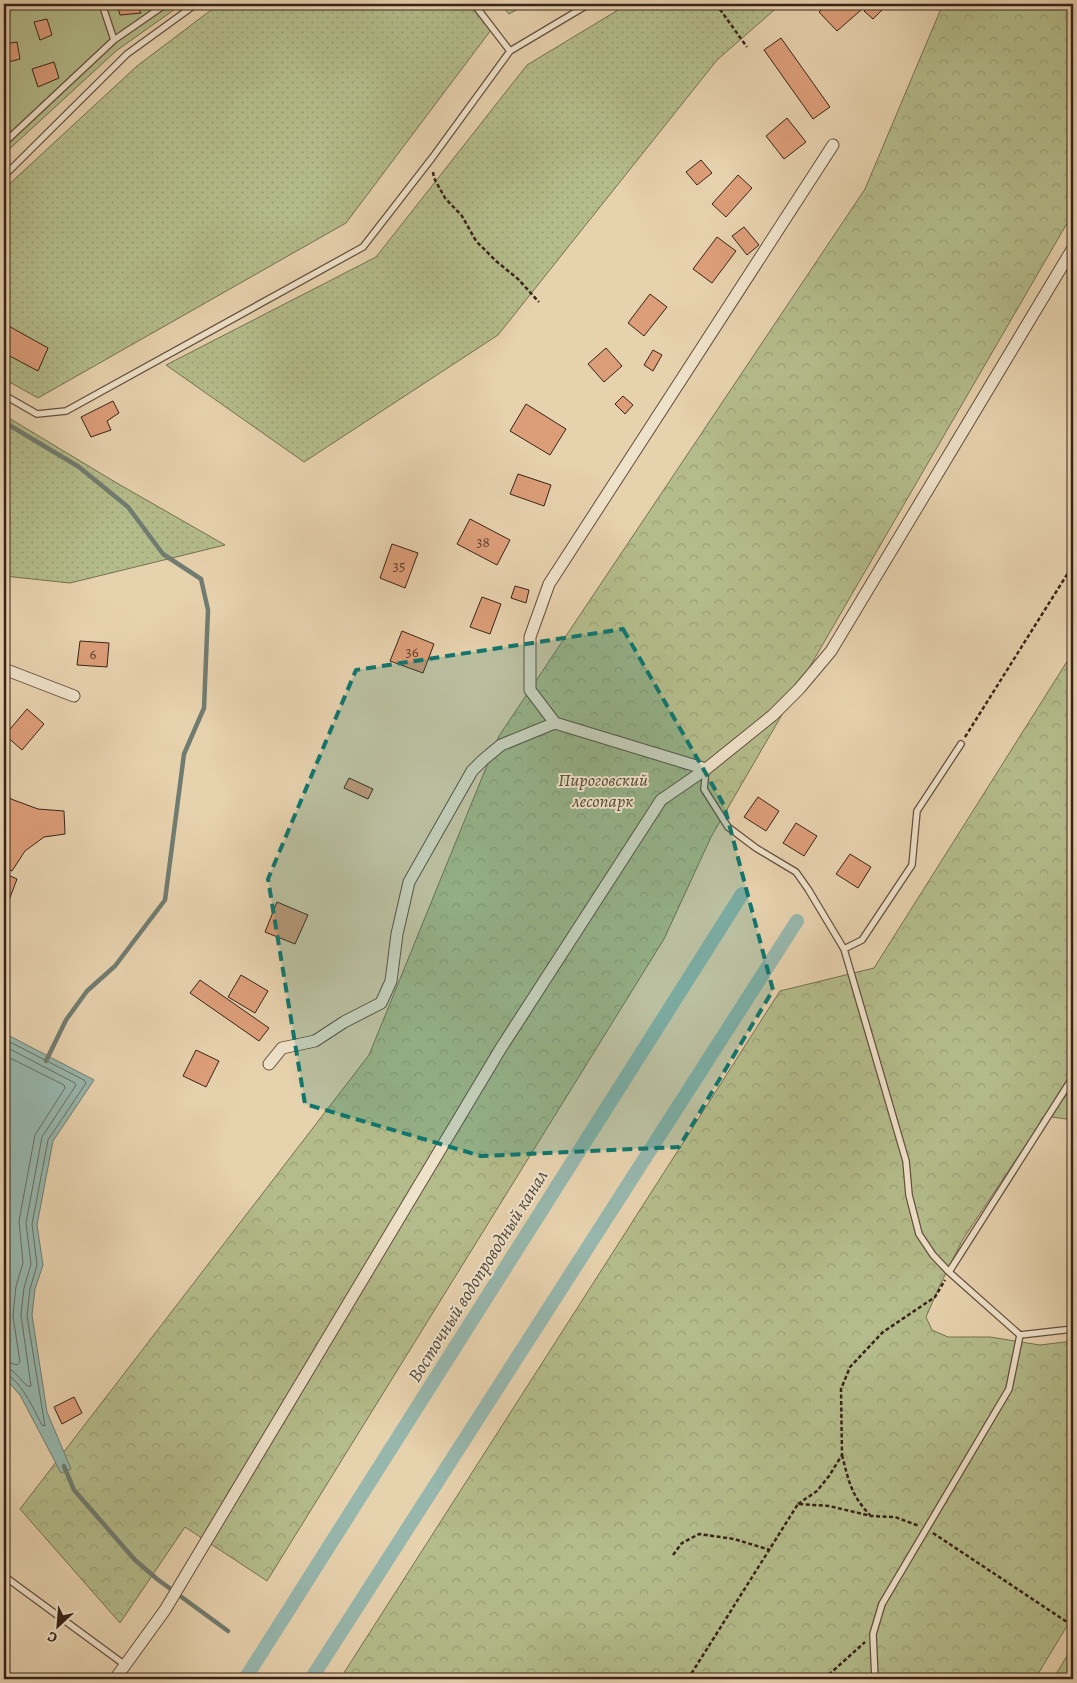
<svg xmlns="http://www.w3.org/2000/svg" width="1077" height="1683" font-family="Alegreya,serif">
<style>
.grass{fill:url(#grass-dots);stroke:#767052}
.forest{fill:url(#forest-crowns);stroke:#767052}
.garden{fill:#b4bc8b;stroke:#767052}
.water{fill:#97b7ad;stroke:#717c71}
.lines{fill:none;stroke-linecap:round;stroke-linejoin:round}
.shore{stroke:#686d62;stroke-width:1}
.stream{stroke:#717c71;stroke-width:4.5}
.canal{stroke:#97b7ad;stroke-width:14}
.building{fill:#dc9e79;stroke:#382318}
.service-casing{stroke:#644f3e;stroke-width:8}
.minor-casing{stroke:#644f3e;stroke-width:13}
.path{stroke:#382318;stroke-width:2.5;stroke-dasharray:4 2.5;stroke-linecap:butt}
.service{stroke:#efe2ca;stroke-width:5.5}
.minor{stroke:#efe2ca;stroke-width:11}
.marked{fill:#0f766e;fill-opacity:0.2;stroke:#0f766e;stroke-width:4;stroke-dasharray:10 6;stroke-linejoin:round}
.labels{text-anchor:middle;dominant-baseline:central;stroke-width:4;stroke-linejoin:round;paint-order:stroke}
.number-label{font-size:15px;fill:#614230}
.park-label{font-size:18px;font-style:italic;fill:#574935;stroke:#efe2ca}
.water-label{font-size:19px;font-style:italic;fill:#50483d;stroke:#efe2ca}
</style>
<defs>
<pattern id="grass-dots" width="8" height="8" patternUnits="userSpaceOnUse" patternTransform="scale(1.25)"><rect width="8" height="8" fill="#b4bc8b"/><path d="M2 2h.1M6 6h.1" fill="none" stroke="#9ca177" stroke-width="1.8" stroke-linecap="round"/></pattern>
<pattern id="forest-crowns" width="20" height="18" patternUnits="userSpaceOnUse" patternTransform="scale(1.25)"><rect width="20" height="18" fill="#b4bc8b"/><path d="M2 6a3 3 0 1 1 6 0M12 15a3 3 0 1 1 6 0" fill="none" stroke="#9ca177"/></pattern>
</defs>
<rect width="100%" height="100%" fill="#e7d2ae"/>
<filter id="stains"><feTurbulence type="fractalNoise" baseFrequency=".004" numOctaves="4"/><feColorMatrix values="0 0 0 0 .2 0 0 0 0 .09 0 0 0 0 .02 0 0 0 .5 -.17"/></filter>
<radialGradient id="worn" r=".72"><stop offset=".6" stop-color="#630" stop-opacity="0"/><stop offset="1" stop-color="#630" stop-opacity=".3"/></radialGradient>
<path class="grass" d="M219,4h249l23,26 -145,193 -308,175 -34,-19v-190l133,-123z
M500,4h27l-18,10z
M628,4h153l-64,56 -219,275 -194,127 -138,-97 210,-108 151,-192z
M4,415l111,67 110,63 -155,38 -66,-7z"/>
<path class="forest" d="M943,4h130v209l-362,624 -47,102 -397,642 -82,-54 -65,96 -100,-114 349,-454 130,-319 366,-547z
M1073,652v468l-28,-4 -82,123 -23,46 -14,32 6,13 16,7h42l50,8 33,-4v275l-38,63h-695l440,-688 94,-23z"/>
<path class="garden" d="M4,4h178l-66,47 -112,103z
M1073,1646v33h-20z"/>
<path class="water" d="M4,1033l90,47 -41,61 -16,84 6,40 -8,24 -3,26 15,97 24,57 -10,4 -41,-78 -16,-18z"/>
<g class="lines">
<path class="shore" d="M4,1039l80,41 2,3 -38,57 -16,84 5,41 -7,24 -3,27 18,110 -3,-1c-7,-13 -23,-49 -38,-51
M4,1046l71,37 1,2 -34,52 -16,86 5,41 -7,24 -3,27 10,71h-4l-14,-15 -9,-3
M4,1055l60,30 1,3 -30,47 -16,86 4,42 -7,23 -3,30 7,46 -3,3 -13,-4"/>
<path class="stream" d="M4,422l75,45 49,40 35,47 38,25 7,31 -4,98 -20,46 -19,146 -50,66 -28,25 -21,29 -20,41
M64,1466l10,24 61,70 22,19 71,52"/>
<path class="canal" d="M245,1679l497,-785
M311,1679l486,-758"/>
</g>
<path class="building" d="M40,4h14l-12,5z
M117,4h27l1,3 -6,2 2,4 -21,2z
M828,4h27l6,6 -24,21 -18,-19z
M871,4h17l-15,15 -9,-8z
M47,19l5,16 -12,5 -6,-18z
M781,38l49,69 -17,12 -49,-69z
M17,42l3,17 -16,4v-19z
M54,62l5,16 -21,9 -6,-18z
M787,118l19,24 -22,17 -18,-23z
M701,160l11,13 -15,12 -11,-13z
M738,175l14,13 -26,29 -14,-13z
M744,227l15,18 -12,10 -15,-19z
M717,237l19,14 -24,32 -19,-14z
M650,294l17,13 -23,29 -16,-13z
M5,324l43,24 -10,23 -34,-18v-26z
M606,348l16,18 -18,16 -16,-18z
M653,350l9,5 -9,16 -9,-6z
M623,396l10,9 -8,9 -10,-10z
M113,401l6,12 -12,8 4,9 -20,7 -10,-20z
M526,404l40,25 -16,26 -40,-24z
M518,474l33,11 -7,21 -34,-12z
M470,519l40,21 -13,25 -40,-21z
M392,544l26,9 -13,35 -25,-10z
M515,586l14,4 -3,13 -15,-5z
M482,597l19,7 -11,30 -20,-7z
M402,631l32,13 -11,29 -33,-12z
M80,641l29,2 -2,24 -30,-2z
M27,709l17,15 -22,26 -17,-15z
M349,778l24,11 -5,10 -24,-11z
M4,791l7,8 27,10 26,2 1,23 -21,3 -19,14 -13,20 -8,-3z
M758,797l21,14 -13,20 -22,-14z
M796,823l21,13 -13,20 -21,-13z
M850,854l21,13 -13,21 -22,-14z
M4,873l13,6 -9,24 -4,-1z
M277,902l31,13 -13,29 -30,-12z
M241,975l27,16 -13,22 -27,-16z
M200,980l69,48 -10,13 -69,-48z
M196,1050l23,11 -13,26 -23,-11z
M74,1397l8,16 -20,11 -8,-17z"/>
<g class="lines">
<g class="service-casing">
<path id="service" d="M474,4l36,47
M114,40l52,-36
M4,143l110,-103 -12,-36
M4,176l123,-122 69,-50
M4,395l33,19 29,-3 297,-164 69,-89 78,-107 79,-47
M706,769l-2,20 24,38 28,21 40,24 12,17 36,60 62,212 3,34 10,39 14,21 16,17 71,63 53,-6
M844,949l18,-9 50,-75 5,-54 44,-67
M949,1272l124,-195
M4,1576l121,89
M875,1679l-2,-45 9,-30 127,-215 11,-54"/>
</g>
<g class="minor-casing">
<path id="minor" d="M4,669l70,27
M706,769l-151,-46 -25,-33v-53l19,-53 284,-439
M269,1064l13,-16 33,-7 29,-19 37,-19 10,-22 6,-47 12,-52 63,-111 11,-11 18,-15 54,-22
M115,1679l50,-69 336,-562 160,-248 45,-31 67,-54 26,-26 32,-38 242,-403"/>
</g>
<path class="path" d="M716,4l31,43
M433,172l1,6 11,20 17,18 14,25 20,20 22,18 21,23
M965,737l108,-172
M842,1455c7,27 9,40 28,60
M798,1504l19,-13 12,-15 13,-21 -1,-66 9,-22 33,-35 52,-35 10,-17
M933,1533l140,93
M673,1555l9,-12 17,-9 35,5 36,11
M688,1679l110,-175 31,2 42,10 24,1 24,9
M824,1679l41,-37"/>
<use href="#service" class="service"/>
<use href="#minor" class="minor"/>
</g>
<path class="marked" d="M623,629l101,176 49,185 -94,157 -198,9 -176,-52 -37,-225 88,-209z"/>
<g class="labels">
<g class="number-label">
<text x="483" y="542">38</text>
<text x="399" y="566">35</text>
<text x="412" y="652">36</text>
<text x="93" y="654">6</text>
</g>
<g class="park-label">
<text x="603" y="780">Пироговский<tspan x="603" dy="21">лесопарк</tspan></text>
</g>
<g class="water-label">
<text transform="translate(478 1276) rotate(-58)">Восточный водопроводный канал</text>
</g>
</g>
<rect width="1077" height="1683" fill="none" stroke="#e7d2ae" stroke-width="20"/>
<rect x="5" y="5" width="1067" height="1673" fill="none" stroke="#382318" stroke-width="2.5"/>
<rect x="10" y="10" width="1057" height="1663" fill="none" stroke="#382318"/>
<g transform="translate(58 1626) rotate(206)" stroke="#efe2ca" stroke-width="4" paint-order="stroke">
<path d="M0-4L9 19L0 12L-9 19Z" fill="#382318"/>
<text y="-8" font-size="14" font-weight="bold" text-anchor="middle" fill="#382318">С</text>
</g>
<rect width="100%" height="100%" filter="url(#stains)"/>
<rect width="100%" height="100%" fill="url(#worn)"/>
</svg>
